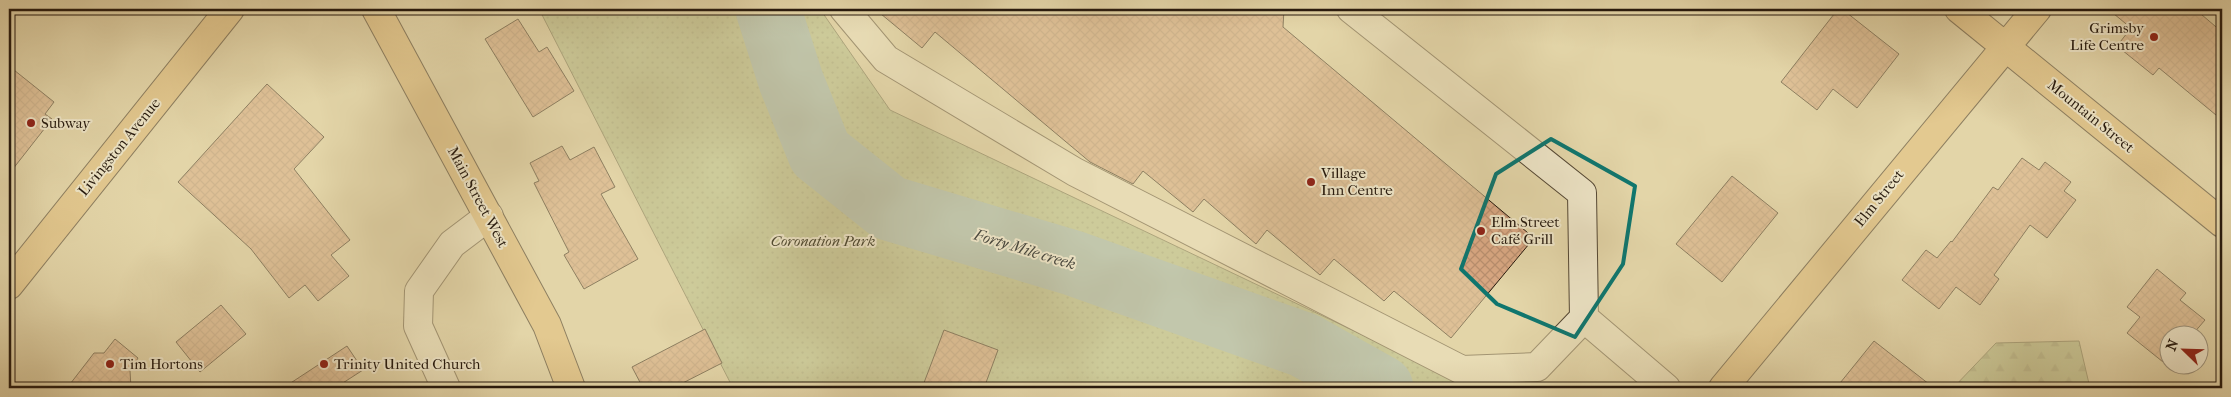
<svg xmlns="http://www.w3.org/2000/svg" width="2231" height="397" font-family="'IM FELL French Canon',serif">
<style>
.forest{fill:url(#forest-firs);stroke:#6c6c4b}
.park{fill:url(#park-dots);stroke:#6c6c4b}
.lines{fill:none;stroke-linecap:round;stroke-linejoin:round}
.river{stroke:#99b6b2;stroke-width:65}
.building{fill:url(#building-cross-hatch);stroke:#26190d}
.minor-casing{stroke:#554834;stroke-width:30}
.major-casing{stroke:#26190d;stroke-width:30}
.minor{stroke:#ede4c6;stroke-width:28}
.major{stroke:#e2ba74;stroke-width:28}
.marked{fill:none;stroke:#0f766e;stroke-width:4;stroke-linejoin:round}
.poi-dot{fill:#8f2418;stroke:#ede4c6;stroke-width:2}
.labels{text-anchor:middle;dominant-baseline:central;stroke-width:4;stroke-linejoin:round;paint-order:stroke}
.poi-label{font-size:15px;fill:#26190d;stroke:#ede4c6;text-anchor:start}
.street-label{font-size:15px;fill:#26190d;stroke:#ede4c6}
.park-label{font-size:15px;font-style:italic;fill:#504b32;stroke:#ede4c6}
.water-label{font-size:16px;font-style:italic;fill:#48483f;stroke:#ede4c6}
</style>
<defs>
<pattern id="forest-firs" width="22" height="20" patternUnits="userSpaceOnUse" patternTransform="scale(1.25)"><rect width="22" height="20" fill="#b2be89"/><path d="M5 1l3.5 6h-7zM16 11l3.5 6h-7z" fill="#99a375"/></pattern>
<pattern id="park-dots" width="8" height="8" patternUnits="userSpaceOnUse" patternTransform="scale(1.25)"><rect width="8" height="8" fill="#b2be89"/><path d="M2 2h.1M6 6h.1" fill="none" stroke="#99a375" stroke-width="1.8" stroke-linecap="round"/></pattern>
<pattern id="building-cross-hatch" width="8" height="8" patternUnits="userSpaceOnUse" patternTransform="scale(1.25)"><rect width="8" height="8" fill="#d8a782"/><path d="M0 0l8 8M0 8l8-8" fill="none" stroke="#b98f6f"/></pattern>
</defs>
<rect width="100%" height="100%" fill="#e3d5a8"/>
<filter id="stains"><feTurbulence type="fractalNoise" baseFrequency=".004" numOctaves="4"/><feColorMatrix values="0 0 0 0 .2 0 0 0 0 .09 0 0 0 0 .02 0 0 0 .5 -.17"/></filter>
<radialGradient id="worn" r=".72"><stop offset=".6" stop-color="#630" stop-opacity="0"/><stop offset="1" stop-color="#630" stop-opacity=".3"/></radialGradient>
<path class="forest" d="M2079,341l11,47h-137l43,-45z"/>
<path class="park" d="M539,9h281l70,101 584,278h-741z"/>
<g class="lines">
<path class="river" d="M768,9l23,72 29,72 69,55 184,55 231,82 77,43"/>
</g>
<path class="building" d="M875,9h409l-1,18 251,211 -83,100 -57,-47 -10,10 -50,-42 -14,16 -53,-45 -11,14 -52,-45 -11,13 -50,-41 -10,13 -43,-22 -155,-130 -13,16z
M1838,9h4l57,45 -42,54 -24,-19 -16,21 -36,-28z
M2108,9h87l27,23v88l-63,-52 -6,7 -36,-29 14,-18z
M518,19l21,33 8,-5 27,44 -41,26 -48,-78z
M9,66l45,36 -9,12 7,5 -43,55z
M267,84l57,53 -30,32 56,71 -19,15 18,21 -31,25 -13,-16 -16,13 -38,-49 -73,-67z
M562,146l8,14 24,-13 21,40 -14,7 37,65 -54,30 -20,-34 5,-3 -35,-69 5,-2 -9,-18z
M2022,158l17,12 6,-8 26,20 -7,9 12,9 -29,38 -17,-13 -36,50 5,4 -19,26 -24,-18 -17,22 -37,-29 24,-30 11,8 14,-17 1,1 41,-55 5,3z
M1732,176l46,37 -56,69 -46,-38z
M2157,269l29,24 -6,7 25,20 -12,14h-25v32l-41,-33 13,-16 -13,-10z
M221,305l25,29 -46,38 -24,-30z
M705,329l17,34 -49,25h-30l-11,-21z
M944,330l54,20 -14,38h-62z
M115,339l23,19 -8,13 1,17h-64l27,-35h10z
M1874,341l60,47h-98z
M347,346l16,24 -28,18h-52z"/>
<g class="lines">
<g class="minor-casing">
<path id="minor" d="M844,9l42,50 189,113 387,198 75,-3 47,-49
M1351,9l231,184 2,125 82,70
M446,388l-28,-62 1,-35 33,-47 37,-28"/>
</g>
<g class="major-casing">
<path id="major" d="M376,9l171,316 24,63
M1959,9l263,214
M9,285l221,-276
M1723,388l314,-379"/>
</g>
<use href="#minor" class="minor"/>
<use href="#major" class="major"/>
</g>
<path d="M0 0H2231V397H0ZM1551,139l84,47 -12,78 -48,73 -78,-33 -36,-35 35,-95z" fill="#e3d5a8" fill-opacity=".55" fill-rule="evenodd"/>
<path class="marked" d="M1551,139l84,47 -12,78 -48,73 -78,-33 -36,-35 35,-95z"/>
<g class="poi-dot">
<circle cx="2154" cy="37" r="5"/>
<circle cx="31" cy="123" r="5"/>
<circle cx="1311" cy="182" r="5"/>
<circle cx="1481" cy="231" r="5"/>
<circle cx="110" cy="364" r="5"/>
<circle cx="324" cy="364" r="5"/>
</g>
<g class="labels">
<g class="poi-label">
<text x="2144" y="28" text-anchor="end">Grimsby<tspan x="2144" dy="17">Life Centre</tspan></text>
<text x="41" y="123">Subway</text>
<text x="1321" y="173">Village<tspan x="1321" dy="17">Inn Centre</tspan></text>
<text x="1491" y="222">Elm Street<tspan x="1491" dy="17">Café Grill</tspan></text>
<text x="120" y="364">Tim Hortons</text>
<text x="334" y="364">Trinity United Church</text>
</g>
<g class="street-label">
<text transform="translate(2091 116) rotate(39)">Mountain Street</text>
<text transform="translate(119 147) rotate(-51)">Livingston Avenue</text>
<text transform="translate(478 197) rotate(62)">Main Street West</text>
<text transform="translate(1879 198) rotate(-51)">Elm Street</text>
</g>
<g class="park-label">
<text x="823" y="241">Coronation Park</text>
</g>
<g class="water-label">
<text transform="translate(1025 249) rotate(17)">Forty Mile creek</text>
</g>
</g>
<rect width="2231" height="397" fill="none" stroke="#e3d5a8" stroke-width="30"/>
<rect x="10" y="10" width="2211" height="377" fill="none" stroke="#26190d" stroke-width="2.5"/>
<rect x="15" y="15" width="2201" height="367" fill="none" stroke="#26190d"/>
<g transform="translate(2184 350) rotate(293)"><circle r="24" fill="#ede4c6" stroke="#9d937c"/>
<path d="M0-4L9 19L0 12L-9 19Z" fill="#8f2418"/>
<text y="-8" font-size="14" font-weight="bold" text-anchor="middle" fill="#26190d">N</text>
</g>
<rect width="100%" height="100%" filter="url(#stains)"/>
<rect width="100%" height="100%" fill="url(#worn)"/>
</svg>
